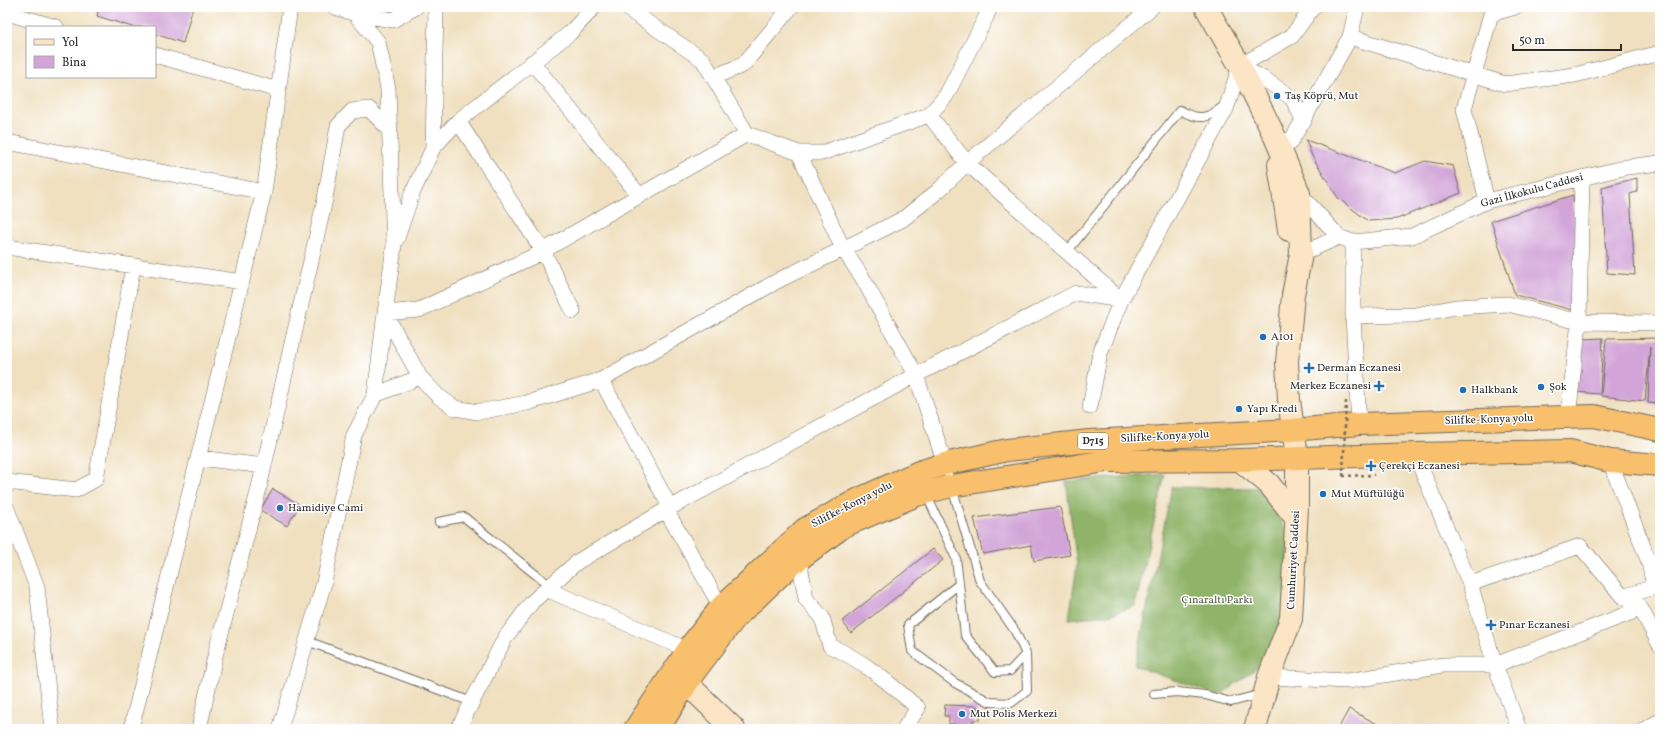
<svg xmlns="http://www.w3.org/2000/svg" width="1667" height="736" font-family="Vollkorn,serif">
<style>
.forest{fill:#8fb368;stroke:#5d6f4a}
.building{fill:#d2a4d8}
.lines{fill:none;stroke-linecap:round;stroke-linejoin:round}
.lane-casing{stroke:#706a5f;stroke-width:10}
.street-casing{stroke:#706a5f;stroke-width:16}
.secondary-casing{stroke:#706a5f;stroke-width:24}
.highway-casing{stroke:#706a5f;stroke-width:24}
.path{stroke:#706a5f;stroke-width:2.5;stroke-dasharray:3 3;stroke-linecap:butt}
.lane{stroke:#fff;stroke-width:8}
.street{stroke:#fff;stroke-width:15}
.secondary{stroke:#fce5c4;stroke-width:22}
.highway{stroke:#f8bf6c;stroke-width:22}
.path-bridge{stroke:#706a5f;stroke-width:2.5;stroke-dasharray:3 3;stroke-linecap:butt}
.poi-dot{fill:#1f6fb2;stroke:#fff;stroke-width:1.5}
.labels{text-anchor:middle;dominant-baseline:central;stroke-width:3;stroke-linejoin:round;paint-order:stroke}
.shield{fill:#fff;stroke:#6b6b6b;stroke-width:1}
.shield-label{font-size:10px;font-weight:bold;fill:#2b2b2b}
.poi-label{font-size:11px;fill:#2b2b2b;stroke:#fff;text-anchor:start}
.street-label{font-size:11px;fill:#2b2b2b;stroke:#fff}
.park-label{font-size:11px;fill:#545d42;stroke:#fff}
</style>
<rect width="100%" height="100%" fill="#fff"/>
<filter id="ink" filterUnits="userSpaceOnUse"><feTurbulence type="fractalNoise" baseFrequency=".025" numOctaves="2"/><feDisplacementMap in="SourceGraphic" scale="8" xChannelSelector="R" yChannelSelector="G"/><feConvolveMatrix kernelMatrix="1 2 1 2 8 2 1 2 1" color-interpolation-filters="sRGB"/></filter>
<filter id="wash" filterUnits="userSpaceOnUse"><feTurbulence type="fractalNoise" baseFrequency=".012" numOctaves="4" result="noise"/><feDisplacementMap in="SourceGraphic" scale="16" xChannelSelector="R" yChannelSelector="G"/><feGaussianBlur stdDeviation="0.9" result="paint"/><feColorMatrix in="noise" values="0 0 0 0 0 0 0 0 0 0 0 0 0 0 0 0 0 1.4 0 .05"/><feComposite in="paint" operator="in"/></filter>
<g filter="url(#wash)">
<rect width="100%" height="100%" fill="#f0e0c0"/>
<path class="forest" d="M1165,474l-30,132 -26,9 -40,4 8,-54 -11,-84z
M1172,487l88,1 30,48 -7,79 -18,47 -46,34 -84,-30z"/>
<g id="blocks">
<path class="building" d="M99,7h94l-10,36 -28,-9v-7h-23l-35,-11z
M1306,140l89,33 30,-12 28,5 8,27 -64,26 -29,2 -30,-23 -26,-42z
M1637,178v14l-7,2 5,81 -28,-2 -5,-86z
M1573,195l4,62 -4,53 -58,-15 -24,-74z
M1603,338l-3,56 -25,-2 7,-53z
M1660,338v66l-12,-1 2,-56 -5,54 -44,-5 5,-57z
M273,489l27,16 -13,21 -27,-16z
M1060,507l10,48 -36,6 -3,-16 -48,9 -9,-36z
M933,549l10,11 -92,73 -9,-12z
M945,705l32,1v7h3v7h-7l-1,6h-18v-2h-5v-8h-5z
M1349,709l30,16 -2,4h-39z"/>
</g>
</g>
<g filter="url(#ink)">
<use href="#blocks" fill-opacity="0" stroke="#706a5f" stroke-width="1"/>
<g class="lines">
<g class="lane-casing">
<path id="lane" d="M1067,252l113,-142c19,11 27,9 44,-4
M926,494l30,64 9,77 30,37 15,-1 16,-17 -11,-23 -35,-50 -35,-117
M439,522l25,-5 86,69
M959,584l-51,41 4,26 43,32 35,19 21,1 16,-12 -1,-37
M307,641l165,61
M1154,694l23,-2 28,3 26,7 31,-8"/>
</g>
<g class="street-casing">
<path id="street" d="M335,7l20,7 23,28 10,47 6,157 -9,67 35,64 18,19 17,12 23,4 49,-9 74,-23 180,-101 62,-30 19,28 54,98 29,89
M7,13l49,14
M355,14l38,6 23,-13
M1491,14l24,-7
M1350,37l7,-30
M155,55l123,35
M532,62l107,133
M1240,66l24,13 28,19 12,23
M713,77l30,-12 48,-58
M929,115l17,-19 40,-79 4,-10
M458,121l85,130 30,60
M747,134l52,19h23l107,-38 38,48 154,137 -21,53 -10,54
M1275,137l15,6 60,-106 155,47 70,-9 85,-22
M7,142l257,50
M433,148l3,-141
M799,153l44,96 60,-30 36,-29 28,-27 185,-156
M1299,193l40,44 14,5 59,-6 75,-35 140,-34 33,-4
M1487,201l-23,-92 29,-102
M397,238l15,-44 21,-46 25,-27 112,-88 24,-26
M1353,242v74
M7,247l235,35
M1301,254l38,-17
M601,380l69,127
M375,395l45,-18
M1568,417l11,-95 3,-144
M1359,424l-6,-108 62,-1 41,-8 52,-3 71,18 81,1
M1415,454l55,130 25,81 24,64
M199,458l65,8
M1610,461l39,101 5,25
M7,482l69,8 20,-11 37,-213
M7,509l30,78 15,142
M666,510l55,97
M799,559l7,40 16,18 8,29c33,14 60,38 88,62l-14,21
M1470,584l110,-38 43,51 37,-12
M546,589l142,61
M1633,594l27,51
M1269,677l79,4 95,-16h52l135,-52 3,-19
M131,729l133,-537 26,-185
M199,729l17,-77 42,-160 66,-288 14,-78 14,-15 17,-2 20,20
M280,729l44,-146 30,-148 21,-40 10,-82 34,-3 115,-54 213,-122 -44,-74 -78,-53
M458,729l47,-91 27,-36 45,-40 89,-52 250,-135 160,-82 45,7 105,-191 14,-43 52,-30 21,-29
M1645,729l15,-8"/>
</g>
<g class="secondary-casing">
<path id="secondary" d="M1206,7l34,59 35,71 24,56 2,61 -8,41 -6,67 2,38 8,57v50l-6,112 -22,58 -14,52
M1279,165l10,65
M1240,460l29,24 27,34
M674,671l60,58"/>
</g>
<g class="highway-casing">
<path id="highway" d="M635,729l57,-85 29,-37 84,-78 52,-29 62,-28 26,-8 62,-14 82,-9 204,-11 66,-6 235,-8 66,14
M658,729l34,-54 44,-58 54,-51 54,-40 73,-31 34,-9 155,-25 134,-1 175,-6 155,-3 40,10 50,4"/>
</g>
<path class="path" d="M1343,476l31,-1"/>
<use href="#lane" class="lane"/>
<use href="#street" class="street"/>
<use href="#secondary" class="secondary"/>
<use href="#highway" class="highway"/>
<path class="path-bridge" d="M1343,476l3,-75"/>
</g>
</g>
<g class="poi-dot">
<circle cx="1277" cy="96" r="4"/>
<circle cx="1263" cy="337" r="4"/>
<path d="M1307 362h4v4h4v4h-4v4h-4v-4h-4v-4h4z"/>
<path d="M1377 380h4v4h4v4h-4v4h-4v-4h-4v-4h4z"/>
<circle cx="1541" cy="387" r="4"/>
<circle cx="1463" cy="390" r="4"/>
<circle cx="1239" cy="409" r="4"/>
<path d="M1369 460h4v4h4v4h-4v4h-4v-4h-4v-4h4z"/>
<circle cx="1323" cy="494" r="4"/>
<circle cx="280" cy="508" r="4"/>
<path d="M1489 619h4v4h4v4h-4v4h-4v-4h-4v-4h4z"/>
<circle cx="962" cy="714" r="4"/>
</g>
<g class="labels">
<rect class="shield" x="1078" y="433" width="30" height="16" rx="3"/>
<g class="shield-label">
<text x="1093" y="441">D715</text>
</g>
<g class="poi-label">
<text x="1285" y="96">Taş Köprü, Mut</text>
<text x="1271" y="337">A101</text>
<text x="1317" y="368">Derman Eczanesi</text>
<text x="1371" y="386" text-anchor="end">Merkez Eczanesi</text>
<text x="1549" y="387">Şok</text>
<text x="1471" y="390">Halkbank</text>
<text x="1247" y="409">Yapı Kredi</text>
<text x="1379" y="466">Çerekçi Eczanesi</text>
<text x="1331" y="494">Mut Müftülüğü</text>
<text x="288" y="508">Hamidiye Cami</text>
<text x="1499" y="625">Pınar Eczanesi</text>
<text x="970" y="714">Mut Polis Merkezi</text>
</g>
<g class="street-label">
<text transform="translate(1532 191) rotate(-15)">Gazi İlkokulu Caddesi</text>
<text transform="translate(1489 420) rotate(-2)">Silifke-Konya yolu</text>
<text transform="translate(1165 437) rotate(-3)">Silifke-Konya yolu</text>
<text transform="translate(852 505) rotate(-27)">Silifke-Konya yolu</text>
<text transform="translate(1294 560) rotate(-87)">Cumhuriyet Caddesi</text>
</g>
<g class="park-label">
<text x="1217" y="600">Çınaraltı Parkı</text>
</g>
</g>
<rect width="1667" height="736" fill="none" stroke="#fff" stroke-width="24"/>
<rect x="26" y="26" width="130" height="52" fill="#ffffff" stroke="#aaaaaa"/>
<rect x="34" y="39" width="20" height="6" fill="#fce5c4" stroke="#aaaaaa"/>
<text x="62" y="46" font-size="12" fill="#2b2b2b">Yol</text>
<rect x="34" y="56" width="20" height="12" fill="#d2a4d8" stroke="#aaaaaa"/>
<text x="62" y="66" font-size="12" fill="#2b2b2b">Bina</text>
<path d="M1513 44v6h108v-6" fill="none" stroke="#2b2b2b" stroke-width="2"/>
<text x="1519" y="44" font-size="12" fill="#2b2b2b" stroke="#ffffff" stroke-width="3" paint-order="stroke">50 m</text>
</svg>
